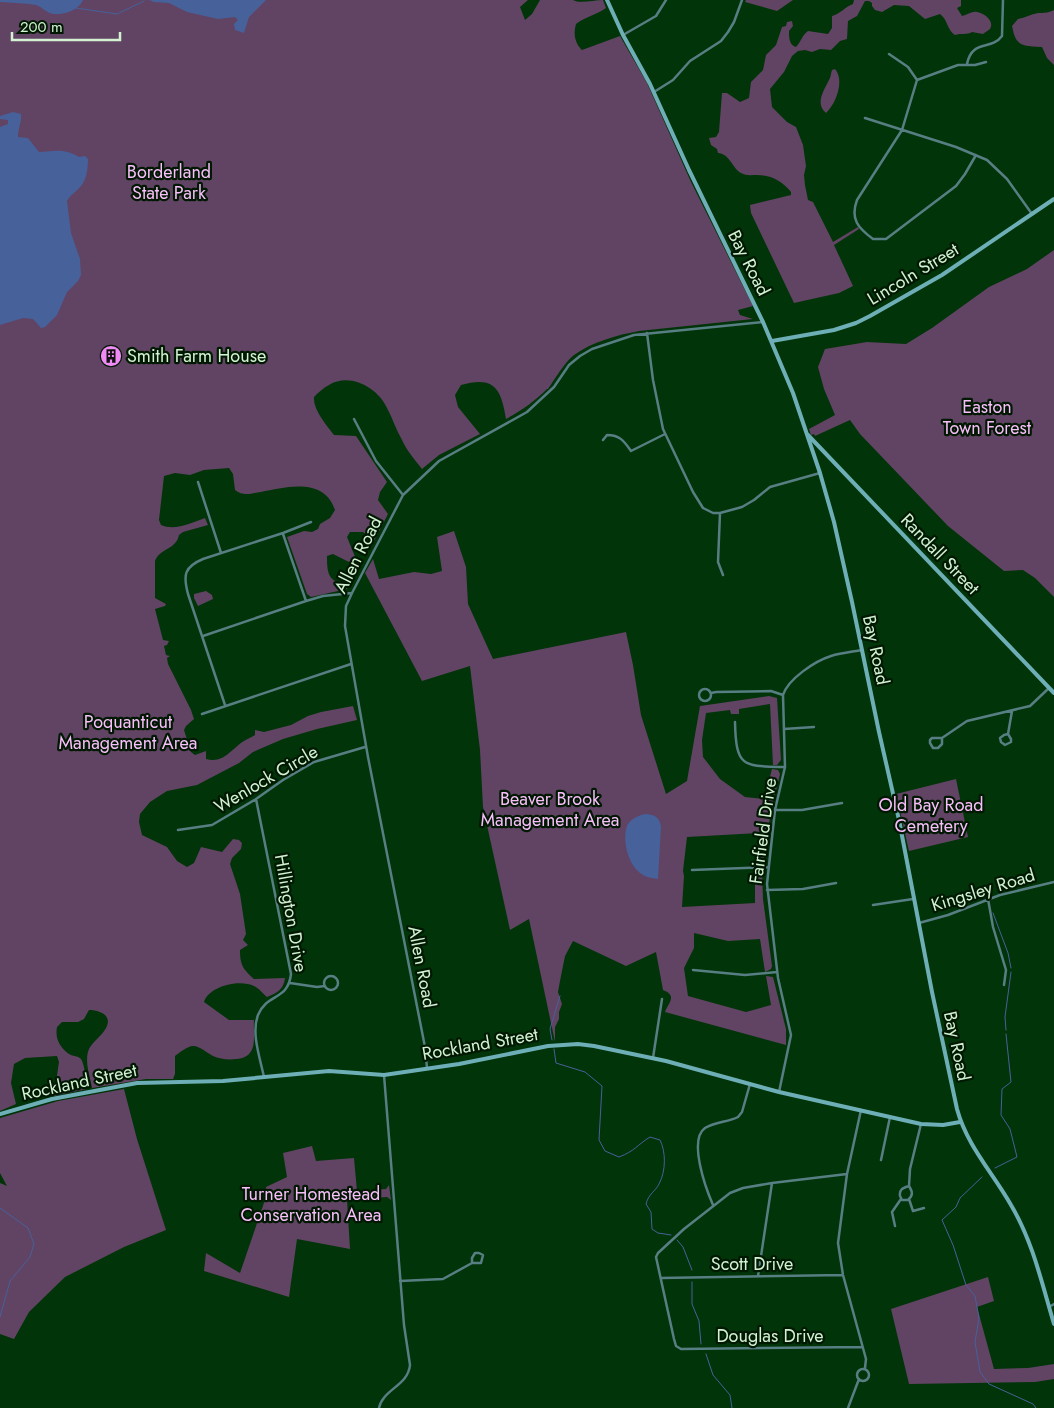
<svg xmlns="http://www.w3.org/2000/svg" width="1054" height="1408" font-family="Jost,sans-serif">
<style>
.green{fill:#614363}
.water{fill:#47619b}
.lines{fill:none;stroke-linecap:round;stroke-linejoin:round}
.stream{stroke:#47619b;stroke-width:1}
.street{stroke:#577e83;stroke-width:2.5}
.secondary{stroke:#6eaeb6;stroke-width:4}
.labels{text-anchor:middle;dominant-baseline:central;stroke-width:4.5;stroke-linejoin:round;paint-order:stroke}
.park-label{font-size:18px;fill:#f9bffb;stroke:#011803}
.street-label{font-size:18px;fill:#d2f2d2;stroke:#011803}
.poi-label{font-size:18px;fill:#d2f2d2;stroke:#011803;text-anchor:start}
</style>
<rect width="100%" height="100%" fill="#013408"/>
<path class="green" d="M0,0h528l-8,7 5,13 7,-6 8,-14h33c7,4 20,0 30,0l3,8c-10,7 -21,9 -30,16 -3,10 -1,19 6,26l38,-14 27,47 44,99 62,124 -15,4 2,5 13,4 -114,12c-22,4 -47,11 -65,24 -10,8 -19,24 -26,34h-1c-13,13 -25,21 -41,30 -5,-31 -12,-43 -45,-34l-6,10 3,12 22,27 -41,21 -17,14c-7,-9 -15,-18 -20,-29 -6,-10 -9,-21 -15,-32 -9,-20 -37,-36 -58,-23 -6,3 -11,8 -15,12 -1,13 12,27 20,38l22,1 31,46 -7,10 -2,8 10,14 -14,27 -11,-9h-13l-3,5 11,27 -9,-2 -16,-8 -6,2c0,17 1,26 20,29v4l-36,8 -4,-3 -20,-57 17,-6 8,1 6,-3 2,-5 10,-6 5,-8c-11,-33 -49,-23 -74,-18 -10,1 -17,5 -26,-2l-2,-16 -4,-6 -25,2 -14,5 -15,-2 -11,3 -5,44 2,5c14,6 30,-2 44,-7l3,7 -25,7 -4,3c-3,15 -19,13 -24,26v37l11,6 -1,2 -10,3 8,31 6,1 -2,4 -3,1 2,9 4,1 -3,2 1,6 23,46 3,9 -8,7 -2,4 7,22 4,3 11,-4v8c18,5 25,-10 38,-18 3,-2 8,-4 11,-6v-5l9,2 27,-7 17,-9 13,-4 32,-6 4,14 -40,9 -34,10 -30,13 -14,11 -42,22 -30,6 -17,11 -10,12 -1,8 3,13 25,12 10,14 10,6 7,-4 7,-16 21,5 11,-13 6,1 3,3 -1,6 -9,9 -2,6 10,30 6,40 -3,6 5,5 -8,5c0,15 3,19 14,29l31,-1c-1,11 -8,15 -18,19 -4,-3 -8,-9 -13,-11 -14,-7 -45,0 -50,16l25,18h25c-1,18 5,37 -18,39 -7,1 -17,0 -23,-3 -6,-3 -14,-11 -21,-10 -5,1 -12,6 -17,10v18l-2,5h-27l-54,9c-2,-11 -8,-28 -3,-39 4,-8 13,-13 17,-21 7,-13 -7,-18 -17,-18l-5,9 -6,3h-16l-5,5c-2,11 2,20 12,27 3,2 8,2 11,4 5,4 6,25 7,31l-33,7 5,-34 -2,-6 -32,2 -11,6 -3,19 5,21 -16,7z
M746,0h47l-16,11 -32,-9z
M854,0h107v6l-4,2 5,8c5,-1 10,-5 15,-4 7,1 18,9 13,17 -2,2 -5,3 -7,5l-11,-2c-5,3 -11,1 -17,3 -8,-5 -7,-15 -15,-21l-15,5 -16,-13 -15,-1 -12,7 -7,-2 -3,-4v-3l-3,-2h-4l-8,15 -9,5 -1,18 -7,2 -9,9 -11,-1 -8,3 -7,-2 -7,1 -6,5 -8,16 -14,17 2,18 15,15 9,5 7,18 3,21 -2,9 1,10 3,15 5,2 20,40 25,-15 1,2 -25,16 19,41 -14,7 -45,10 -43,-90 -1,-8 41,-10v-3c-9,-11 -20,-17 -34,-17 -6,0 -11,1 -16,-2 -9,-5 -11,-19 -23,-20l-1,-4 -6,-4 -2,-7 7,-1 3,-5 3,-39h5l13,9 9,-4 2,-16 12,-12 3,-15 10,-10 6,-18 4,-1 1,-4 5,-1 1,5 -4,5c0,6 0,14 7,16 5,-5 6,-12 12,-16l20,3 4,-6v-12c8,-2 13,-9 21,-12z
M1054,10v55l-7,-7 -5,-11c-20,-1 -26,0 -30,-21l6,-7c7,-1 13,-5 20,-6 6,0 10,0 16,-3z
M835,69c10,11 1,35 -9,44 -12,-10 -1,-24 4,-35 1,-3 1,-5 2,-8z
M1054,250v347l-19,-19 -12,-8 -19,1 -56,-45 -88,-92 -10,-14 -35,16 -1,-2 -3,1 -2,-6 26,-14 -11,-26 -6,-22 7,-18 42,-7 39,2 26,-16 57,-41 38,-18z
M454,531l12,36 2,37 25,55 133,-27 7,33 8,50 25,79 21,-13 13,-75 69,-10 8,2 4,62 -4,5h-4l-3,-61 -31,5v5h-8l-1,-4 -24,3 -4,27 1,17 17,22 25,18 19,2 8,-30 6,1 2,4 -9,37 -8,53 -8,2 4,-33 -72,4 -4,34 1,5 -2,31 73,-4v-33l7,2 1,27 9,67 -1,3 -6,3 -5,-33 -32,2 -34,-8v15l-10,20 4,28 58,16 25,-7 -5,-29 7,1 13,52v16l-121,-33c3,-9 13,-16 -2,-22l-7,-38 -30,14 -53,-25 -8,15 -5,25 -2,11 4,12 -3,8v7l-4,8v15l-26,-123 -19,11 -27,-123 -3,-57 -10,-84 -48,15 -57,-108 8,-14 6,20 35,-7 17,2 11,-3 -5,-34z
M206,591l6,4 1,4 -15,7 -4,-8v-4z
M956,779l12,58 -59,14 -13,-57z
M124,1089l13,50 29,91 -42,17 -59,30 -36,35 -15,27 -14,-5v-151l7,3 -7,-13v-55l58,-17z
M312,1146l4,15 38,-3 3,33 29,-2 3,-4 2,15 -4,-3 -40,3 3,49 -53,-10 -8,58 -85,-26 2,-18 34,20 25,-73 1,-13 21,-10 -4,-24z
M988,1277l6,24 -17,6 17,62 34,-1 26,-4v15l-19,3 -126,2 -18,-75z"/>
<path class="water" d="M0,0h83c-5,11 -19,15 -30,14 -6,-1 -11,-7 -17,-9 -12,-2 -24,-2 -36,-3z
M149,0h117l-17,17 -5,16 -9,-3 -1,-6 4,-4 -3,-3 -17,2 -31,-7 -18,-9 -15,-1z
M13,112l8,2c1,8 -3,14 -3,23l10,1 11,14c16,-1 25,-4 40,5l6,-1 3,3c0,8 -1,20 -7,27 -5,6 -10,8 -14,15l4,32 9,26 1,16 -3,6 -11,11 -10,23 -12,12 -4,1 -8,-9 -10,-1 -23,7v-198l8,-3v-4l-8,-1v-3z
M646,814c9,1 13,3 15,12l-3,53c-7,-1 -13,-2 -18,-6 -12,-9 -18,-33 -13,-47 3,-7 12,-11 19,-12z"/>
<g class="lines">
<path class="stream" d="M76,8l41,6 27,-13
M993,913l15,40 3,15
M1006,1030l-1,-13 6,-45
M552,1040l-2,-11 10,-33
M554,1049l2,14 29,9 17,14 -3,54 6,11 14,6c16,-6 18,-12 31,-20l10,3c6,12 6,31 -1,44 -4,8 -10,9 -13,20l5,8 1,17 6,4 13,2
M995,1168l22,-11 -7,-28 -9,-14 1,-26 9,-7 -5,-48
M982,1177l-22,21 -4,9 -14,13 11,25 13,40 9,11 4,22 -4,24 5,30 9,12 44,20 3,4
M0,1208l28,20 6,16 -4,13 -20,24 -10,36
M677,1240l6,7 9,23
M692,1282v22l7,17 2,23
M706,1354l7,21 17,20 2,13"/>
<path class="street" d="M623,35l33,-19 10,-16
M889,54l19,13 9,13 -15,50 -45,70c-7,19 1,28 16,39h13l70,-53 9,-12 11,-19
M967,64c5,-25 24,-13 35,-28l1,-36
M917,80l41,-15h17l11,-3
M654,92l19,-12 17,-19 31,-20 7,-9 6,-10 8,-22
M865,118l91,29 31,13 20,19 25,35
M647,333l6,47 10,49 30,63 10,16 10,5h7l22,-6 12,-7 16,-13 50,-14
M354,419l22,42 27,34
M603,440l4,-5c13,0 17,6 24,16l34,-17
M198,482l23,71
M720,513l-2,49 5,13
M283,534l23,67
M203,636l103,-35 17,-5 29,-3
M699 695a6 6 0 1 1 12 0a6 6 0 1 1-12 0Z
M711,693l5,-1 55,-1 12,4
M225,705l-37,-111c-5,-19 -4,-27 15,-35l80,-26 28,-11
M202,714l149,-50
M735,722c1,46 8,44 50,45
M784,729l30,-2
M1008,734l3,5v3l-6,3 -4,-3 -1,-4 4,-3 4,-1 4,-23
M942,738v6l-4,4h-5l-3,-5v-3l2,-2h10l25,-17 63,-15 19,-18
M256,799l35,175c-3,27 -24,19 -33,41 -7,18 2,43 6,62
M775,810h27l40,-7
M178,830l34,-5 44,-26 27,-19 31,-18 51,-15
M692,870l76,-3
M767,890l36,-1 33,-6
M988,899l5,28 13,43 -2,15
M873,905l40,-6
M919,923l29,-8 52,-20 54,-13
M693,970l52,5 32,-3
M324 983a7 7 0 1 1 14 0a7 7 0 1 1-14 0Z
M290,983l27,4 8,-1
M653,1058l9,-59
M427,1068l-2,-21 -57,-290 -23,-131 1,-20 6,-13 51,-98 36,-34 88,-49 27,-25 15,-22 11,-9 12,-7 42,-14 129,-13
M779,1092l12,-57 -13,-57 -11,-94 8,-74 10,-43 -2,-72c5,-16 32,-34 48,-39 10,-3 20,-4 31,-6
M861,1110l-14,64 -9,69 5,32 23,84 -1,9
M881,1160l9,-43
M847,1174l-75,9 -29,5 -13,5 -46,36 -26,24 -2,4 18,82 2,7 5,3 181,-2
M909,1186l1,-17 11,-45
M909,1186c3,5 5,9 -1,14h-6l-2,-4c-1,-7 3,-8 9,-10z
M909,1199l4,12 11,-3
M713,1205c-7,-16 -25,-65 -8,-77 10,-6 23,-6 33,-11l4,-5 8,-28
M895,1226l-3,-14 9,-13
M758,1276l14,-93
M661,1278l182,-3
M400,1281l43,-2 29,-16v-5l3,-5h4l4,2 -2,8h-9
M1049,1307l5,-3
M857 1375a6 6 0 1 1 12 0a6 6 0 1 1-12 0Z
M379,1408c4,-19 29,-22 31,-43l-6,-40 -20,-250
M848,1408l11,-29"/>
<path class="secondary" d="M607,0l16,35 27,49 39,86 74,152 30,71 27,80 14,49 18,80 27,130 20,88 33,172 25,117c10,37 36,64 54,96 22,37 31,79 43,119
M772,341l62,-11 22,-7 14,-7 72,-41 112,-76
M807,434l247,259
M0,1114l52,-15 85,-16 86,-2 106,-10 55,4 75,-11 89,-18 30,-2 16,2 72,15 113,31 142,32 22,1 17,-3"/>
</g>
<defs>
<g id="building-disc" transform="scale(1.125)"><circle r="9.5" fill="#f08bf6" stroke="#011803"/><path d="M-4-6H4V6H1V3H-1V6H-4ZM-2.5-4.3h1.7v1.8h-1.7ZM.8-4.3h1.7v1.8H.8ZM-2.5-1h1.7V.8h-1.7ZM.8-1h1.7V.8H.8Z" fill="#111"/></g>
</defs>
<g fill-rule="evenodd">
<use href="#building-disc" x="111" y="356"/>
</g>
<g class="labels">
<g class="park-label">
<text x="169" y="172">Borderland<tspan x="169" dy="21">State Park</tspan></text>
<text x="987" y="407">Easton<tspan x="987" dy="21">Town Forest</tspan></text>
<text x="128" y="722">Poquanticut<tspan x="128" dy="21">Management Area</tspan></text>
<text x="550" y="799">Beaver Brook<tspan x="550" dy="21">Management Area</tspan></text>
<text x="931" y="805">Old Bay Road<tspan x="931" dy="21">Cemetery</tspan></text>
<text x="311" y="1194">Turner Homestead<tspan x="311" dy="21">Conservation Area</tspan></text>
</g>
<g class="street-label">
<text transform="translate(749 263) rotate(63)">Bay Road</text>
<text transform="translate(913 274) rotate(-31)">Lincoln Street</text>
<text transform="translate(940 554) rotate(46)">Randall Street</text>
<text transform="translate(358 555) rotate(-63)">Allen Road</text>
<text transform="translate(876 650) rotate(78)">Bay Road</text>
<text transform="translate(266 779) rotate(-30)">Wenlock Circle</text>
<text transform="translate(763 831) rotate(-82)">Fairfield Drive</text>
<text transform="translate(983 890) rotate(-17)">Kingsley Road</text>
<text transform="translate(291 913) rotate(80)">Hillington Drive</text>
<text transform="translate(422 967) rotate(79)">Allen Road</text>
<text transform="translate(480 1044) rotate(-10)">Rockland Street</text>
<text transform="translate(957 1046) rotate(78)">Bay Road</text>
<text transform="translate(79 1082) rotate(-12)">Rockland Street</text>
<text x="752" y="1264">Scott Drive</text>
<text x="770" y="1336">Douglas Drive</text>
</g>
<g class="poi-label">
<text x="127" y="356">Smith Farm House</text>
</g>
</g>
<path d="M12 32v8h108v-8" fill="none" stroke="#d2f2d2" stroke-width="2.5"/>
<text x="20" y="32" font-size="15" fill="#d2f2d2" stroke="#011803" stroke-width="4" paint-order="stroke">200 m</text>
</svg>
